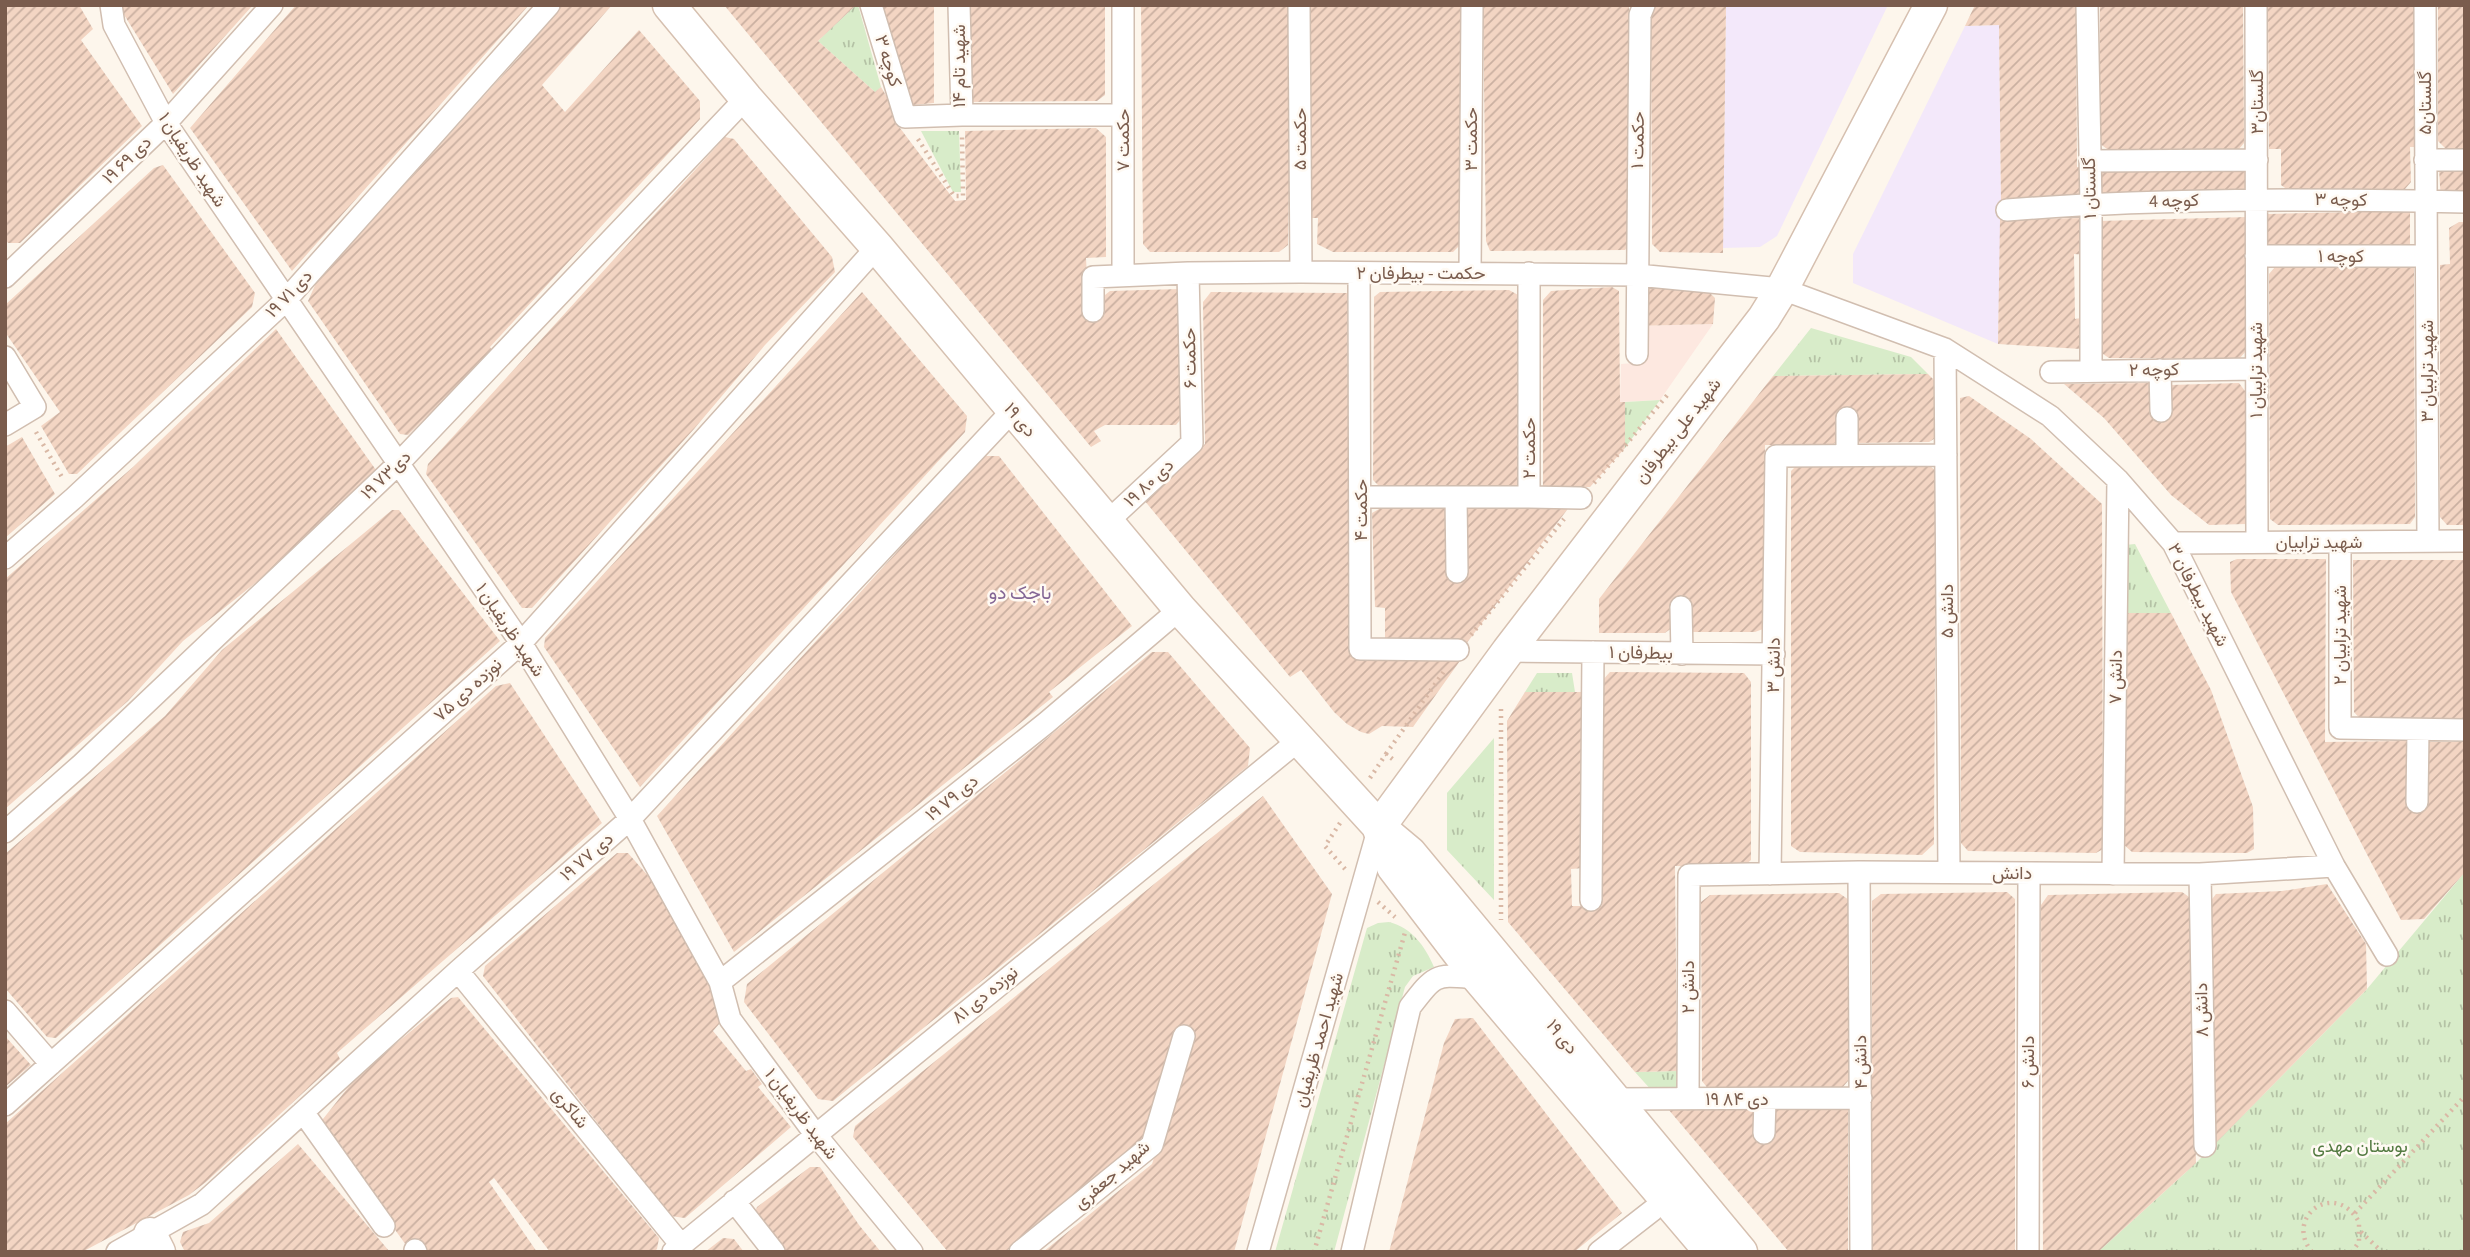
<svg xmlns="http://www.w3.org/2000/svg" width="2470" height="1257" font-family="'Source Sans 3',Vazirmatn,sans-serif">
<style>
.commercial{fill:#fde8e0}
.education{fill:#f3e8fa}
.grass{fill:url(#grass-tufts)}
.building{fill:url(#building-hatch)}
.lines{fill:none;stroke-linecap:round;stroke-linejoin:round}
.street-casing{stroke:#d1beb0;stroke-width:24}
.secondary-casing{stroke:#d6c0b0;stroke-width:35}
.path{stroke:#d9b8a5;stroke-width:4.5;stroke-dasharray:2 5;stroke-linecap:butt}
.street{stroke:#fff;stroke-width:21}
.secondary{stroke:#fff;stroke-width:32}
.labels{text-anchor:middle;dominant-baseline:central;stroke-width:5;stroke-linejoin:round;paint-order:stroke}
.street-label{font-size:18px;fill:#7a5c4d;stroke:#fffaf3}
.park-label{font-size:18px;fill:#537a41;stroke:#fffaf3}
.neighbourhood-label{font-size:19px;fill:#846695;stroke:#fffaf3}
</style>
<defs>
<pattern id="grass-tufts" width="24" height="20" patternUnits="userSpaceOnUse" patternTransform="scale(1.75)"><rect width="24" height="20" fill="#d8ecc9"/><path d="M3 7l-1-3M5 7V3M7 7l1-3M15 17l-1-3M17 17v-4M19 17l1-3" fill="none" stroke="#b4c2a5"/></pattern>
<pattern id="building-hatch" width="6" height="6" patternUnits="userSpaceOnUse" patternTransform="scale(1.75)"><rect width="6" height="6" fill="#f3d5c3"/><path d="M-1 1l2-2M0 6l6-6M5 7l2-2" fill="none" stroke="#cab0a1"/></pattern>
</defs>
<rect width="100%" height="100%" fill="#fdf6ec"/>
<path class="commercial" d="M1713,324l-53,76 -40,2 1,-38 13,-1 1,-37z"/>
<path class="education" d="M1726,5h162l-111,231 -17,11 -37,1z
M1999,25l2,178 -3,141 -145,-61v-29l112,-228z"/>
<path class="grass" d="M856,5h2l23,82 -6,5 -57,-51z
M921,131h38l2,61h-8z
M1811,328l100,29 17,17 -155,2z
M1660,400l-35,48v-46z
M2135,544l36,69h-47l1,-68z
M1537,673h35l3,19h-50z
M1494,738v162l-47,-50v-57z
M2465,872v380h-367l98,-89 171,-174z
M1389,922c23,6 36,24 45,45l-21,9 -8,11 -71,265h-59l92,-324 11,-5z
M1677,1071v21h-24l-18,-20z"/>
<path class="building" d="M5,5h74l14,24 -12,11 61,86 -122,117h-12l-3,-4z
M118,5h135l-80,89z
M296,5h233l-237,266 -102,-143z
M562,5h50l-70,80 23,27 74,-82 61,71v18l-210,228 3,5 -85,83 -8,-1 -92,-133 8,-18 203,-226z
M724,5h132l-38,36 57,51 6,-5 18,30 -5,3 61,81 11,-1 -1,-69 131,-3 10,9v120l-20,1 3,58h15l1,-21 5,-4 71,-2v130l-5,6h-71l-11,6 7,10 -10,6z
M881,5h53v98l-21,2 -20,-38z
M958,5h147v90l-8,6 -132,1z
M1141,5h151l-4,240 -9,7h-129l-7,-8z
M1309,5h153l-2,240 -7,7h-120l-16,-8 1,-26h-7z
M1483,5h146v240l-4,5 -135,1 -4,-10z
M1653,5h73l-3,248 -63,-1 -8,-8 -1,-218z
M1975,5h101l1,162h8v36h-84l-2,-178 -34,1z
M2100,5h143l1,138 -5,6h-132l-8,-6z
M2268,5h147l1,142h-6l1,35 -6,7 -117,1 -7,-5v-36h-12z
M2438,5h27v144h-19l-8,-8z
M725,137l9,2 98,118 3,15 -70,73 -71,84 -162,179h-10l-96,-134 2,-10z
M163,165l92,128 -3,14 -175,167h-8l-28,-48 19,-14 -55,-80v-27l149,-137z
M2240,168l6,4v26l-146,2 -1,-26 7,-5z
M2439,169h26v32h-24z
M2410,211v34h-143l1,-31z
M2248,217l-1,133 -8,9 -130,-1 -9,-6 -2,-131z
M2086,218v37l-12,-1 1,65 6,-1v31l-83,-5 2,-125z
M2459,222h6v303h-18l-7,-8v-252l10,-1 -1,-36z
M2277,265h137l1,252 -5,7 -132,1 -8,-6 -1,-245z
M1612,287l7,4 1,111h5v46l-35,39h-47v-187l8,-9z
M1636,289h70l9,9 -2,26 -78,2z
M1509,290l11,6 -1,191h-139l-7,-7 1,-183 6,-5z
M862,292l105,124 -2,16 -325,355 -96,-140 1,-9z
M1211,292l136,1 3,310 5,52 107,3 -49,69 -31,-1 -13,8 -8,-2 -14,-8 -13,-12 -33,-42 -11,7 -146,-177 61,-56 -2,-142z
M276,329l100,141 -117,110 -76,61 -55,60 -123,108v-230l128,-112z
M1928,374l9,9v54l-8,5 -74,1 -1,-34h-14v32l-9,4h-66l-2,184 -8,3h-66l1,-33 -17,1v27l-8,6h-66v-34l174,-223z
M2151,383l1,34h18v-32l69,-2 6,8 1,133 -37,1 -38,-30 -67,-77 -40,-34z
M1969,396l62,43 71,65 1,345 -7,4 -128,-2 -7,-8 -1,-445z
M22,437l33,57 -50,44v-91z
M984,456h15l133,170 -83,66 4,5 -319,255 -77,-136z
M1797,465l133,1 6,5 -2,373 -12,11 -122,-3 -9,-6v-375z
M1447,506h123l-104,138 -81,1v-37l-10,-1 -3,-94 7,-4z
M392,510h7l101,131 -444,397 -9,-1 -42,-49v-134l160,-138 57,-66z
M2237,559h89l-1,183 81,-1 3,9 19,-8h37v130l-41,47 -23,1 -170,-328 -1,-30z
M2353,560h112v161h-103l-8,-9z
M2124,613h47l40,77 42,117 1,42 -7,4 -115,-1 -9,-8z
M1152,652h16l65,76 17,20 -2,18 -415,335 -15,-2 -74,-97 3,-18z
M1610,672l134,1 7,9v178l-8,7 -68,-1 2,205 -42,1 -127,-150 -1,-201 18,-29h59v176l-13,1 1,37h30l-1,-224z
M510,683l92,140 -265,230 3,6 -134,123 -17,13 -107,57h-77v-128l491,-438z
M1263,796l69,98 -98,358h-191l109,-88 18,-54 -19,21 -146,121h-57l-95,-115 2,-11z
M617,853h11l22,25 56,94 14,51 -7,8 33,40 5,-2 11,15 -4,3 33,40 -106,91 -15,-2 -187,-240 2,-10z
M2327,884l39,60 1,45 -155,158 -3,-244 7,-9 66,-3z
M2007,892l8,7v353h-143v-351l9,-7z
M2182,892l10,7 4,264 -98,89h-55l-2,-347 7,-10z
M1839,893l10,7 -1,181 -6,7 -133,2 -7,-9 -1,-179 9,-7z
M458,997l201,241 -2,11 -3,3h-104l-56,-74 -5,4 48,70h-126l-92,-128 39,-49 93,-77z
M1473,1018l149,195 -48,39h-185l55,-209 11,-24z
M5,1036l26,29 -26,22z
M1755,1106l4,33 15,-1v-27l6,-5h60l8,4v142h-59l-121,-143z
M298,1144l92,108h-205l-5,-10 3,-10 26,-9z
M810,1167h10l39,58 22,27h-98l-29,-37 3,-8z
M723,1238l11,1 10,13h-39z"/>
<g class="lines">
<g class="street-casing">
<path id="street" d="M111,5l3,20 52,98 355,520 109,176 90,163 10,37 85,115 97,118
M871,5l34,112 57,-2 -3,-110
M1123,5v270
M1299,5l2,267
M2087,5l4,199v167
M2256,5l1,537
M2425,5l3,536
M962,115h161
M2425,160h40
M2090,161l167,-1
M2007,210c153,-12 305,-11 458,-8
M2256,256h170
M1359,273l1,376 98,1
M1470,273l2,-268
M5,277l161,-154 106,-118
M1093,311v-34l95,-4 113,-1 336,3 145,14 163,60 105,67 68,64 55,63 161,323 53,89
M1945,349l4,523
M1637,354l3,-339 4,-10
M5,357l30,50 -30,18
M2160,370l1,41
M2051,372l205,-3
M1847,455v-37
M1361,497h168v-224
M1456,497l1,75
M1529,497l52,1
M1107,522l85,-79 -4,-170
M2340,542v186l125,2
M2173,543l292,-2
M5,558l69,-60 211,-197 264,-296
M1681,607l1,47
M1508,651l266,3
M2417,802l1,-71
M5,832l77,-68 315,-299 349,-367
M1859,872l2,380
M1770,874l6,-418 170,-1
M2113,874l5,-394
M2200,874l5,272
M1591,900l2,-248
M458,971l223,274
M720,982l326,-259 134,-114
M5,1011l46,53
M1613,1099l248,-1
M1688,1099l1,-224 170,-3 341,2 134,-8
M5,1105l516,-462 356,-396
M303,1112l81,114
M1764,1133l1,-34
M734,1201l40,51
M415,1250l1,2
M117,1252l85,-48 256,-233 172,-152 382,-408
M673,1252l626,-512
M1020,1252l132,-107 32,-109
M1258,1252l121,-425
M1352,1252l58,-245c27,-35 25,-32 68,-29
M1599,1252l54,-42
M2028,1252l1,-379"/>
</g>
<g class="secondary-casing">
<path id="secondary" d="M669,5l77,93 131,149 303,362 199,218 31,26 331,399
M1379,827l129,-176 256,-333 18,-29 149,-284
M1379,829l14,38 85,111 233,274
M150,1234l9,18"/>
</g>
<path class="path" d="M918,139l36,57h9l-1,-62
M36,432l27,47
M1594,483l75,-90
M1471,635l93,-116
M1501,709v211
M1386,754l59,-84
M1370,778l16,-24 9,7
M1340,823l-15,23 20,23
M1378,902l17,15
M2355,1213l110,-117
M2361,1232l21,20
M1314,1252l92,-323
M2312,1252c-29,-35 23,-73 47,-30v20l-7,10"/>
<use href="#street" class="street"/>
<use href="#secondary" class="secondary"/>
</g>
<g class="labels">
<g class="street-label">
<text transform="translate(888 61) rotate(73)">کوچه ۳</text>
<text transform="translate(959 66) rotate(-90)">شهید تام ۱۴</text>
<text transform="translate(2257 102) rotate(-90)">گلستان۳</text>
<text transform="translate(2425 103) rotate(-90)">گلستان۵</text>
<text transform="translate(1300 139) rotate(-90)">حکمت ۵</text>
<text transform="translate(1471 139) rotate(-90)">حکمت ۳</text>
<text transform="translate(1123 140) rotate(-90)">حکمت ۷</text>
<text transform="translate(1638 140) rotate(-89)">حکمت ۱</text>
<text transform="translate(127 160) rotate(-44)">۱۹ دی ۶۹</text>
<text transform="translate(192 160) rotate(57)">شهید ظریفیان ۱</text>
<text transform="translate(2090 188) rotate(-91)">گلستان ۱</text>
<text transform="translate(2341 200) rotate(1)">کوچه ۳</text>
<text transform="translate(2174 201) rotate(-2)">کوچه 4</text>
<text x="2341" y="256">کوچه ۱</text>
<text x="1421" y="273">حکمت - بیطرفان ۲</text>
<text transform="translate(289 294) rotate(-46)">۱۹ دی ۷۱</text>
<text transform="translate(1190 358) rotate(-91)">حکمت ۶</text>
<text transform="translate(2154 370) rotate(-1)">کوچه ۲</text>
<text transform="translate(2256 370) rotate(-90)">شهید ترابیان ۱</text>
<text transform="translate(2427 371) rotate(-90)">شهید ترابیان ۳</text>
<text transform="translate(1020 420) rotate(50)">۱۹ دی</text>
<text transform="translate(1678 431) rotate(-52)">شهید علی بیطرفان</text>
<text transform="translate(1529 448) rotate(-90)">حکمت ۲</text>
<text transform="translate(386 475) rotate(-44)">۱۹ دی۷۳</text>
<text transform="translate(1149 483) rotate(-43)">۱۹ دی ۸۰</text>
<text transform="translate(1361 510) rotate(-90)">حکمت ۴</text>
<text x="2319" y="542">شهید ترابیان</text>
<text transform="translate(2198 595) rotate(63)">شهید بیطرفان ۳</text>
<text transform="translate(1947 611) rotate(-90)">دانش ۵</text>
<text transform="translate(510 630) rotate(56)">شهید ظریفیان ۱</text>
<text transform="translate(2340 635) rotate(-90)">شهید ترابیان ۲</text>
<text transform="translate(1641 653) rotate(1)">بیطرفان ۱</text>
<text transform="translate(1774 665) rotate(-89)">دانش ۳</text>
<text transform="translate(2116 677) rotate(-89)">دانش ۷</text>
<text transform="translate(468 690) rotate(-42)">نوزده دی ۷۵</text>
<text transform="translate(952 798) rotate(-39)">۱۹ دی ۷۹</text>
<text transform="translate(587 857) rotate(-41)">۱۹ دی ۷۷</text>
<text x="2012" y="873">دانش</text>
<text transform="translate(1688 987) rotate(-90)">۲ دانش</text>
<text transform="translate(985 995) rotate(-39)">نوزده دی ۸۱</text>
<text transform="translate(2202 1010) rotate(-91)">دانش ۸</text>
<text transform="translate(1562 1037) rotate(51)">۱۹ دی</text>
<text transform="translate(1319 1040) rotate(-74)">شهید احمد ظریفیان</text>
<text transform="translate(1861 1062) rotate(-91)">دانش ۴</text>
<text transform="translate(2028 1062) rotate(-90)">۶ دانش</text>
<text x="1737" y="1099">۱۹ دی ۸۴</text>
<text transform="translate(570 1108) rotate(51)">شاکری</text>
<text transform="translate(801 1114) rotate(53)">شهید ظریفیان ۱</text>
<text transform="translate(1112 1175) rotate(-41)">شهید جعفری</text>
</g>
<g class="park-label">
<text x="2360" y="1146">بوستان مهدی</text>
</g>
<g class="neighbourhood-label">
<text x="1020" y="593">باجک دو</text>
</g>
</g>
<rect width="2470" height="1257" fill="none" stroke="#7a5c4d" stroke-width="14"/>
</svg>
